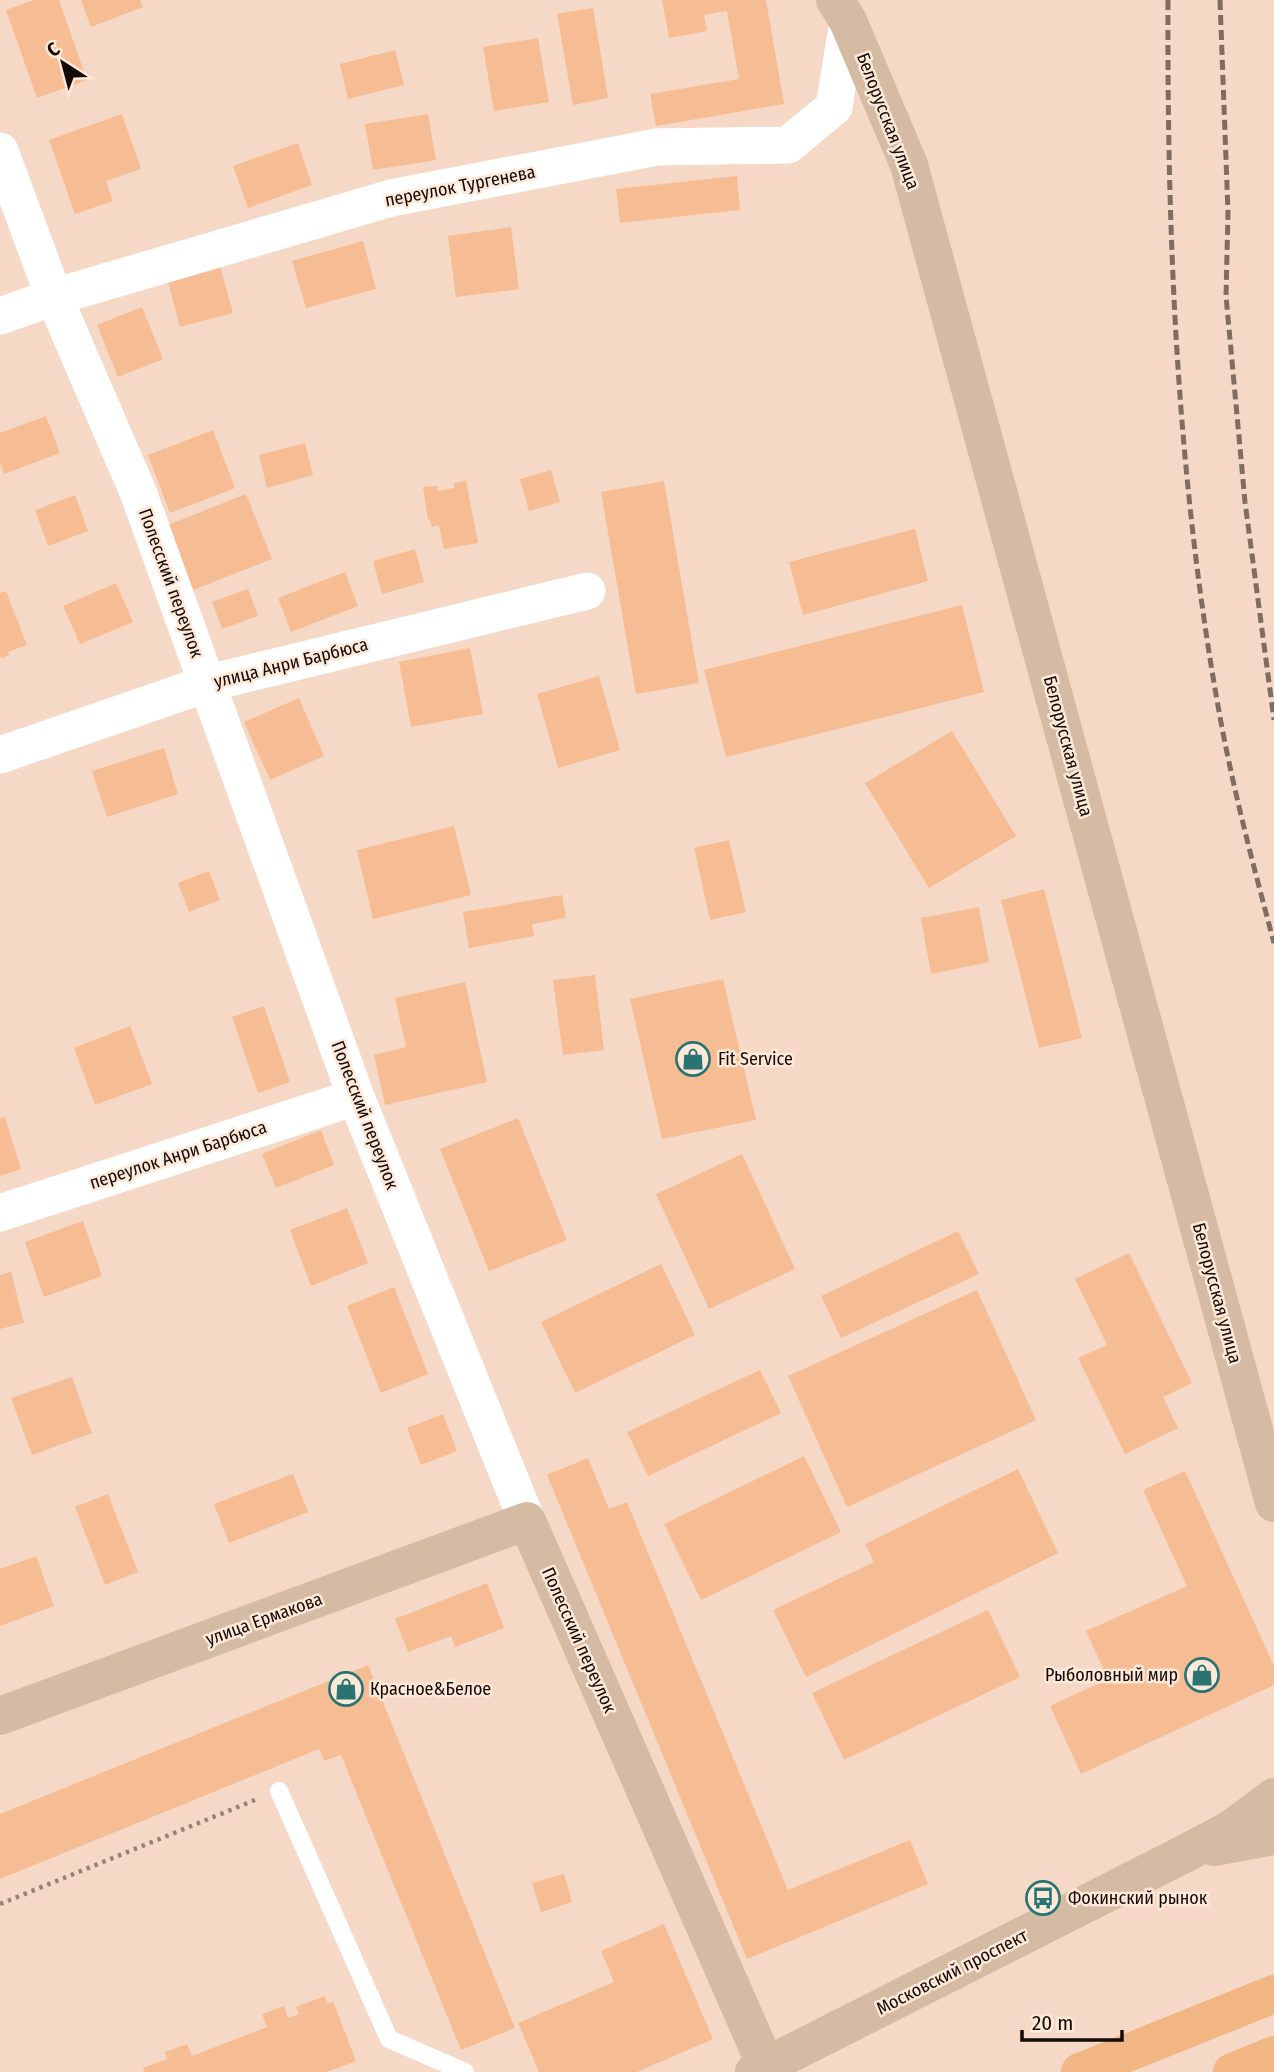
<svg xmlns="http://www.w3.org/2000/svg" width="1274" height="2072" font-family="'Fira Sans Condensed',sans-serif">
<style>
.building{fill:#f6bc93}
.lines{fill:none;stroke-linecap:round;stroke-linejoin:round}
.path{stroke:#988476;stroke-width:4.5;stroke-dasharray:3.5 5;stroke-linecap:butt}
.lane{stroke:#fff;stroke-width:18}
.street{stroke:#fff;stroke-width:37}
.secondary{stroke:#d5bba4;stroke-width:38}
.primary{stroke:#f1b683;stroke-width:38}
.rail{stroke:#7f6d61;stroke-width:5;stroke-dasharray:10 5;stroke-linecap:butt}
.labels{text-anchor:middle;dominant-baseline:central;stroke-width:5;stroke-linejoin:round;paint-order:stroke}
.street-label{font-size:18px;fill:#130a05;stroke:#fee8d8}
.poi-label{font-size:18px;fill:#130a05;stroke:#fee8d8;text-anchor:start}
</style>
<rect width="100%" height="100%" fill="#f5d9c6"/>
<path class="building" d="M34,0h25l28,80 -50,18 -31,-88z
M81,0h59l3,7 -52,20z
M662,0h104l18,104 -128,22 -6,-32 89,-15 -12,-68 -23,4 3,16 -38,7z
M593,8l15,90 -35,7 -16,-91z
M538,38l11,64 -55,9 -11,-64z
M395,50l9,35 -56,14 -8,-35z
M122,114l19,55 -35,12 7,20 -38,13 -26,-74z
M428,114l8,46 -63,10 -8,-46z
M298,143l14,42 -64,23 -15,-42z
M737,176l3,34 -120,13 -4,-34z
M511,227l8,62 -63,8 -8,-61z
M363,241l13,48 -70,19 -14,-47z
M220,266l13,47 -53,14 -12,-45z
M142,307l21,52 -45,18 -21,-52z
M46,416l14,37 -56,21 -4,-11v-30z
M213,430l22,58 -65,25 -22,-58z
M305,443l8,32 -46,13 -8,-33z
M551,470l9,32 -31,9 -9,-32z
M466,481l12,62 -34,6 -5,-24 -7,2 -2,-8 -2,1 -5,-33 14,-1v5l17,-3v-5z
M664,481l35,202 -63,11 -35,-202z
M246,494l26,65 -79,31 -25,-65z
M75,495l13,36 -40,15 -13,-36z
M915,529l13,52 -125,34 -14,-53z
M415,549l9,33 -42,12 -9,-33z
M345,572l13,34 -67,26 -13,-34z
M116,583l17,39 -53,22 -17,-38z
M248,589l10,27 -36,13 -10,-27z
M6,591l21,54 -19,7 1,3 -7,3 -2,-2v-63z
M962,605l22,87 -258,65 -22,-87z
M470,648l13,66 -72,13 -12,-65z
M599,676l21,74 -62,18 -21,-74z
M299,698l25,58 -54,24 -26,-58z
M952,731l64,105 -87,52 -64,-105z
M164,748l14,46 -71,23 -15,-46z
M454,826l17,69 -98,24 -16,-69z
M729,840l17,72 -36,8 -16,-72z
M209,871l11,29 -31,12 -11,-29z
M1044,889l38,149 -43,10 -38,-148z
M562,895l4,23 -34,6 2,12 -65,12 -6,-36z
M979,907l10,55 -58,12 -10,-56z
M595,975l9,75 -41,5 -10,-75z
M723,979l33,141 -94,19 -32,-140z
M465,982l22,100 -102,23 -11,-50 32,-8 -11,-49z
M264,1006l26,76 -32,11 -26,-76z
M130,1026l22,58 -57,21 -21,-57z
M5,1117l16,52 -21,7v-58z
M518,1118l49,122 -78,31 -49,-122z
M321,1130l13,35 -58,23 -14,-34z
M742,1154l53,115 -86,40 -53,-115z
M347,1208l21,55 -57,23 -21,-56z
M83,1221l19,55 -58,21 -19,-55z
M958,1231l21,43 -138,64 -20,-42z
M1129,1253l63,130 -29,14 15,31 -53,26 -47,-96 29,-13 -32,-66z
M661,1264l34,71 -120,58 -34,-71z
M11,1272l13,51 -24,6v-54z
M394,1287l34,87 -47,19 -34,-87z
M977,1290l59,130 -189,87 -59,-131z
M760,1370l21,43 -133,63 -21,-44z
M72,1377l20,56 -60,22 -21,-57z
M443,1414l14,37 -36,14 -14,-37z
M804,1456l37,76 -140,68 -37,-76z
M588,1458l21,51 18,-7 161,388 122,-50 18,44 -181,75 -200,-484z
M1018,1469l40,84 -252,124 -33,-67 101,-48 -9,-18z
M1185,1471l89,195v19l-193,89 -31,-68 58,-27 -22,-48 101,-45 -44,-96z
M293,1474l15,38 -79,31 -15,-39z
M108,1494l30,78 -33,13 -30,-78z
M36,1556l18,50 -54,20v-57z
M487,1583l17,45 -49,19 -4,-11 -43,16 -13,-33z
M988,1610l32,67 -176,83 -32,-67z
M368,1665l147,363 -54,22 -120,-295 -17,6 -5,-12 -319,130v-65z
M564,1874l8,28 -31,10 -9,-29z
M664,1924l49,115 -76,33h-98l-21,-49 96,-41 -13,-31z
M325,1996l2,8 6,-3 23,60 -29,11h-183l-1,-4 24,-9 -2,-7 22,-8 5,12 75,-29 -5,-13 22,-8 4,12 11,-4 -3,-7z"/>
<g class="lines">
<path class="path" d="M0,1904l255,-104"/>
<path class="lane" d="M279,1791l110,248 76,33"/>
<path class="street" d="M0,151l54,146 84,195 218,605 171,424
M0,316l54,-19 337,-99 266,-51 131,-2 46,-38 14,-86
M0,755l209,-72 378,-92
M0,1213l356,-116"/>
<path class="secondary" d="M835,0l13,21 61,144 365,1338
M0,1716l527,-195 239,545
M1214,1847l60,-11
M754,2072l434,-220 43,-23 43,-32"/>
<path class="primary" d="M1080,2072l194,-78
M1232,2072l42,-17"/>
<path class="rail" d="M1168,0c-1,239 9,481 52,717 14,76 34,151 54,226
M1220,0l8,212 -2,84 19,206 29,218"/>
</g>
<defs>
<g id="shop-ring" transform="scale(1.75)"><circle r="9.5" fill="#fee8d8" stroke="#297373" stroke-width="1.5"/><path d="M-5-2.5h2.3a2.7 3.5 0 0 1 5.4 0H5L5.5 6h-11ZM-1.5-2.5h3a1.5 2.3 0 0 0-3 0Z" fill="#297373"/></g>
<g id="bus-ring" transform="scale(1.75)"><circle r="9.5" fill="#fee8d8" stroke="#297373" stroke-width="1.5"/><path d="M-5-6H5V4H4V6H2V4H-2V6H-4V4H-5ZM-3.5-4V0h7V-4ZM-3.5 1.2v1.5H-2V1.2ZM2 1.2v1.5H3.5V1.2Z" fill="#297373"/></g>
</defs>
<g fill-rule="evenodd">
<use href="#shop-ring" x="693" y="1059"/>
<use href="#shop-ring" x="1202" y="1675"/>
<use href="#shop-ring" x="346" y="1689"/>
<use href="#bus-ring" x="1043" y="1898"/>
</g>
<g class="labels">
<g class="street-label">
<text transform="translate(888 121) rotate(69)">Белорусская улица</text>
<text transform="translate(460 186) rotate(-11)">переулок Тургенева</text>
<text transform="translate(171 583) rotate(70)">Полесский переулок</text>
<text transform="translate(291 663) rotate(-14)">улица Анри Барбюса</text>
<text transform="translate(1068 746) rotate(75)">Белорусская улица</text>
<text transform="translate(365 1115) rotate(69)">Полесский переулок</text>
<text transform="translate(178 1155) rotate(-18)">переулок Анри Барбюса</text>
<text transform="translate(1217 1293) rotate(75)">Белорусская улица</text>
<text transform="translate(264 1619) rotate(-20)">улица Ермакова</text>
<text transform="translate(579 1640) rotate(66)">Полесский переулок</text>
<text transform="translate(952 1972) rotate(-27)">Московский проспект</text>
</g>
<g class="poi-label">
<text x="718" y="1059">Fit Service</text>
<text x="1178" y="1675" text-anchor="end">Рыболовный мир</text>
<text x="370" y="1689">Красное&amp;Белое</text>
<text x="1068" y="1898">Фокинский рынок</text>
</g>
</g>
<g transform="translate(63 63) rotate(324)" stroke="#fee8d8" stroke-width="5" paint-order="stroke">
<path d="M0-5L12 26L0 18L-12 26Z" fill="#130a05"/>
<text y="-10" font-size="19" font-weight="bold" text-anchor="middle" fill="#130a05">С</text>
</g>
<path d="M1022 2030v10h100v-10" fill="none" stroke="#130a05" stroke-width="3.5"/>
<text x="1032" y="2030" font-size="21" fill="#130a05" stroke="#fee8d8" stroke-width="5" paint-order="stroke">20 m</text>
</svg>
